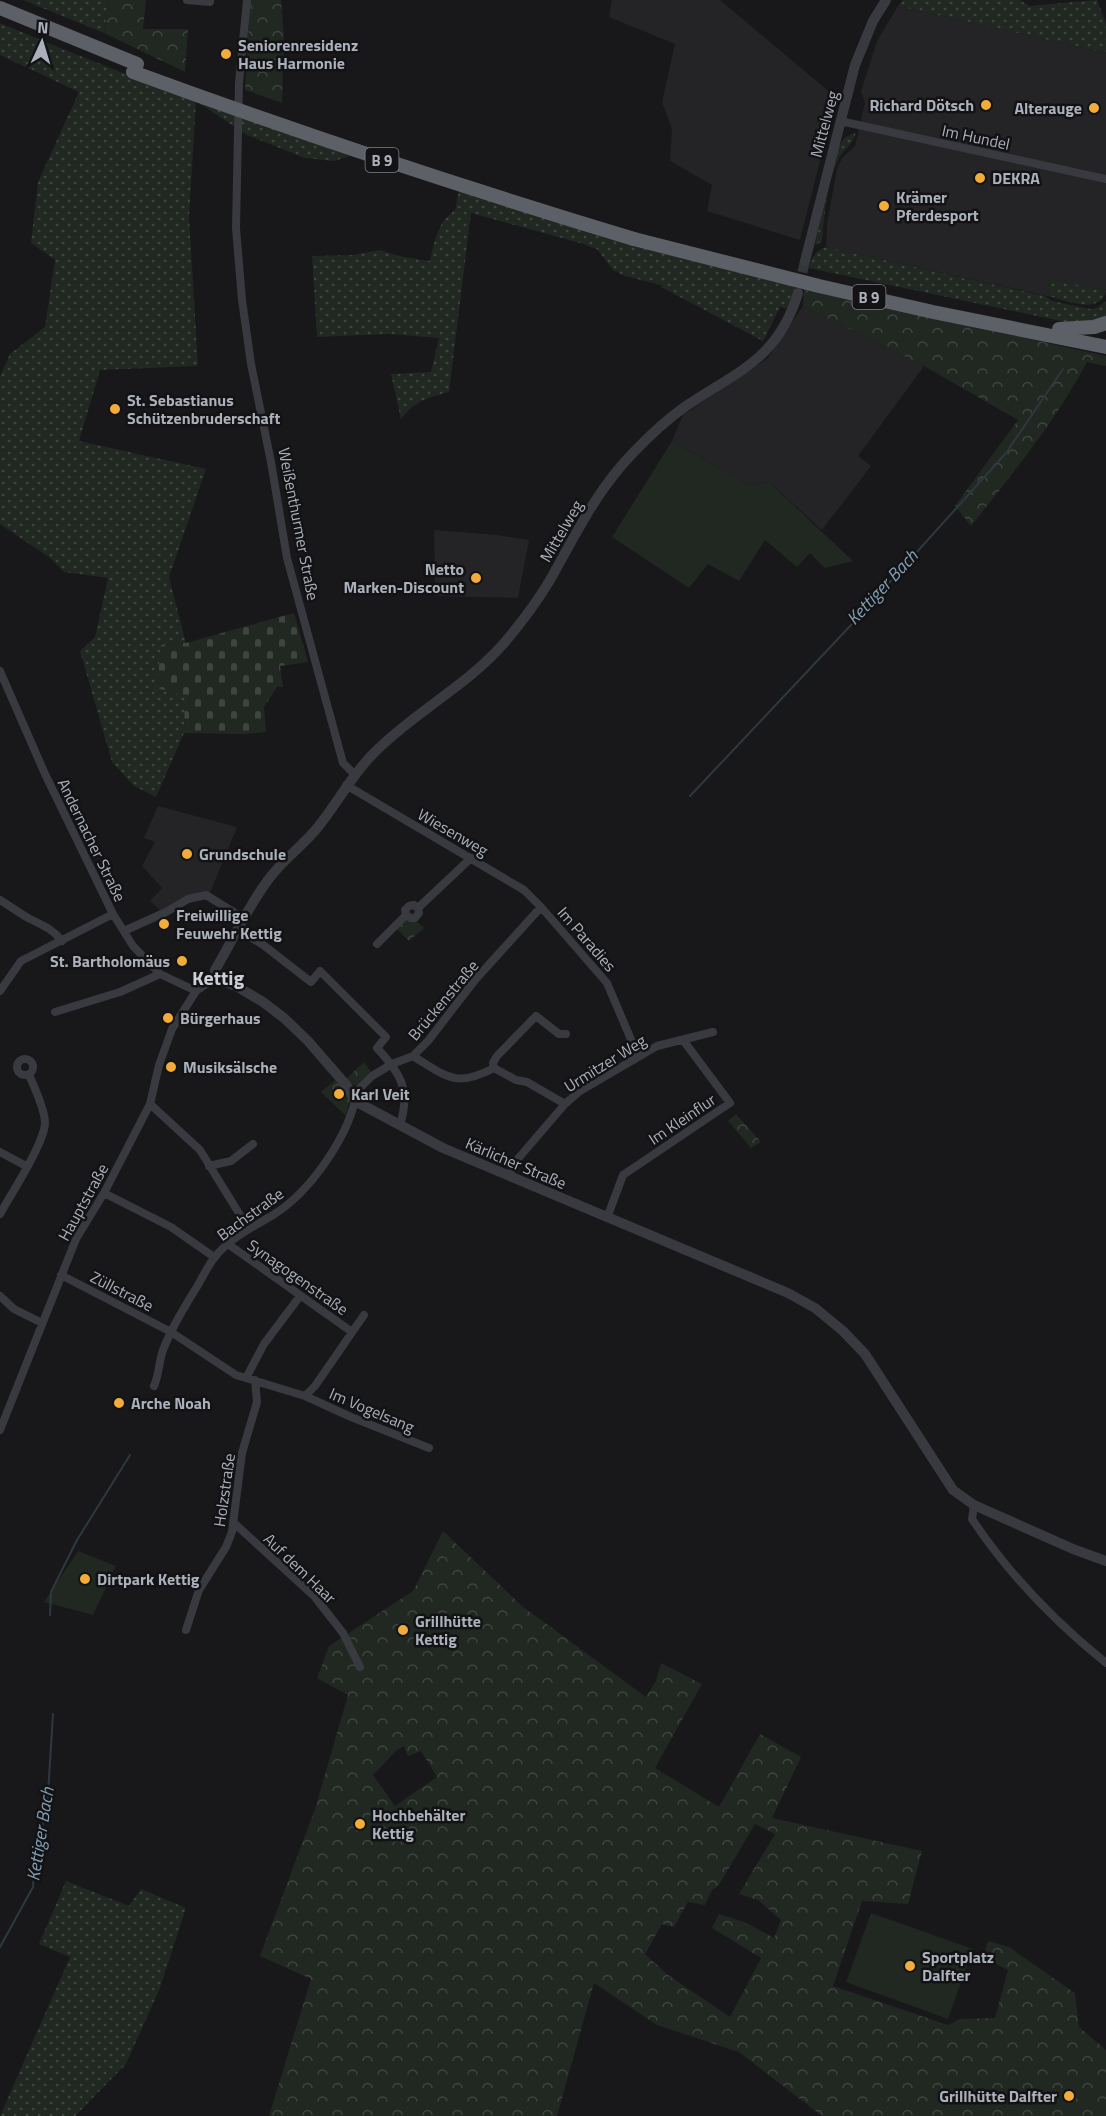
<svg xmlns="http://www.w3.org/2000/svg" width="1106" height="2116" font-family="'Titillium Web',sans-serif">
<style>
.built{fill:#242427}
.grass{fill:url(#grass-dots)}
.forest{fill:url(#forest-crowns);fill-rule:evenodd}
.cemetery{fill:url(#cemetery-stones)}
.pitch{fill:#202821}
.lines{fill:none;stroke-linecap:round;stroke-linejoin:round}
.stream{stroke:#2e383f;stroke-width:2}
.tertiary-tunnel{stroke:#35363a;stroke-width:10;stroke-dasharray:10 5;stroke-linecap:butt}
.minor{stroke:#393a3f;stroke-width:8}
.tertiary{stroke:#393a3f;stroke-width:10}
.trunk{stroke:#5d6067;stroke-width:14}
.trunk-bridge{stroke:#5d6067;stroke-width:14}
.poi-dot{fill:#f1ac39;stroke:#131315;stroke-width:2}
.labels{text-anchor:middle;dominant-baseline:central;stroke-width:5;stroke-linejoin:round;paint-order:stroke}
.shield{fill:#131315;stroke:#7d8188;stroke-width:1.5}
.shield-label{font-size:15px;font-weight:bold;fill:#abb0ba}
.poi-label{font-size:16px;font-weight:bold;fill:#abb0ba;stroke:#131315;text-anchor:start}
.street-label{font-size:16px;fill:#abb0ba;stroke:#131315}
.water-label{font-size:18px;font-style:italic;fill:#829fb4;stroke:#131315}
.quarter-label{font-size:20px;font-weight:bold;fill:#cccfd6;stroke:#131315}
</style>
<defs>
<pattern id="grass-dots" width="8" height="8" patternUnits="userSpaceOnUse" patternTransform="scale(1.5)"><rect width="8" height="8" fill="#202821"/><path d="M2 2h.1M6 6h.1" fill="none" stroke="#3e453f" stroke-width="1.8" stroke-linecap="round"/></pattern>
<pattern id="forest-crowns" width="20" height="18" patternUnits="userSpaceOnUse" patternTransform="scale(1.5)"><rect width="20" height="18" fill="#202821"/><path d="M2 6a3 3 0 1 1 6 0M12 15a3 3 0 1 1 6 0" fill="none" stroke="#3e453f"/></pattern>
<pattern id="cemetery-stones" width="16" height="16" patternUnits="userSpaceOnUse" patternTransform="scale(1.5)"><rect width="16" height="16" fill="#202821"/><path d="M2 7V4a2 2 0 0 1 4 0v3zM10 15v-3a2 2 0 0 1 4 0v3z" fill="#3e453f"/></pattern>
</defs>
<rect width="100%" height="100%" fill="#18181a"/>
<path class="built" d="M612,0h108l119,100 -12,33 -27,107 -93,-29 5,-26 -42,-24 2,-32 -10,-27 13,-58 -66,-27z
M898,6l208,47v238l-56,-12 -2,10 4,8 -226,-50 1,-24 10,-54 5,-11 13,-12 10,-43 -4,-12 16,-50z
M803,306l121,60 -66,90 13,10 -49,64 -53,-48 -20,3 -77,-44 11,-26 85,-57z
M434,530l63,5 32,5 -11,58 -83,-2z
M158,806l79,21 -27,66 -5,-2 -17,4 -27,16 -11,-10 12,-13 -20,-22 13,-24 -11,-4z"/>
<path class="grass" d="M23,0h86l-5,33z
M903,0h117l9,6 68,-6 9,23v30l-208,-47z
M0,23c115,49 232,91 350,133l-16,5 -29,-3 -58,-23 -51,-34 -7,115 9,150 -98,4 -21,71 127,28 -37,108 17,66 -25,2 25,51 -2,37 -28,64 -22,-11 -22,-24 -32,-111 15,-14 13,-59 -44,-6 -14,-14 -50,-34v-148l10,-22 35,-27 10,-67 -24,-17 7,-61 41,-90 -79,-37z
M856,132c-4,15 -12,16 -18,28 -11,22 -14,57 -16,81l-6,4 -1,-1 24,-98 5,-8z
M459,190l337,96 -7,23 -9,-2 -17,34 -102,-54v-2l-36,-9 -12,-6 -16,-21 -17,-6 -109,-30 -22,179c-22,6 -34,9 -48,27l-10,-45 40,-2 8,-34 -50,-4 -72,3 -5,-81 41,-1 27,-5 19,6 31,5c5,-21 7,-38 25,-51z
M826,247l219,49 7,5 38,8 6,-1 10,-7v18l-31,5 -266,-56c2,-10 7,-18 17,-21z
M1050,279l56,12c-6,24 -38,10 -54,6l-4,-8z
M66,1881l63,25 12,-17 45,19 -26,80 -34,76 -51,52h-75l70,-159 -31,-13z"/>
<path class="forest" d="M109,0h37l-3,29h45l-3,43 -81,-39z
M250,0h31l3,36 -2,67 -37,-13z
M804,289l302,67v10l-19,-4c-32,60 -74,111 -116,164l-16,-20 63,-86 -94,-54 -121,-60z
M405,920l11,1 8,7 -15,13 -12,-12z
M364,1062l7,10 -13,13h-5l-7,-6z
M335,1080l15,17 -4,19 -25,-24z
M736,1114l25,28 -10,6 -23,-27z
M443,1531l79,75 124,91 10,-16 5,-18 41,21 -47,84 64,39 41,-73 41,23 -29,61 150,33 -14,53 -46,-3 -29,85 115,39 12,-6 35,-1 13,-48 -25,-12 5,-17 21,6 66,46 4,34 27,23v66h-284l-83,-64 -82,-27 -63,-42 -37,133h-288l42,-137 -51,-23 55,-147 33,-114 -31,-17 12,-32 84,-55zM404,1746l4,10 13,-5 16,26 -42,29 -22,-31 24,-25zM755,1824l20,10 -36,60 19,6 23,20 -7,18 -27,-15 -28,-9 -7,14 49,30 -31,59 -62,-42 -23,-21 17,-30 12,3 14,-25 17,3 7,-15 7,-5z"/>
<path class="cemetery" d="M294,613l14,49 -28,4 3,21h-6l-13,20 2,25 -22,2 -60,-1 1,-37 -28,-8 4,-43 25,-2z"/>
<path class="pitch" d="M672,441l77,44 20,-3 84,79 -28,7 -15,-15 -13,14 -32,-27 -26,41 -31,-17 -19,24 -77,-51z
M78,1551l38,15 -23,49 -49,-13z
M871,1913l102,36 -25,70 -102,-37z"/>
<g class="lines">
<path class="stream" d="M690,796l162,-172 154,-171 57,-84
M50,1615l1,-23 26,-52 53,-85
M0,1947l33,-60 3,-41 11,-36 6,-96"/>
<path class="tertiary-tunnel" d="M799,287l6,-26"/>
<path class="minor" d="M187,0l23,2v-2
M247,0l-8,83 -3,145 6,72 9,64 20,98 16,96 56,205 12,12
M840,121l266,58
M0,671l45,103 68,140 20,32 27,28 36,17
M346,785l178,105 17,17 66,76 31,73
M0,900c10,6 19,13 30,19 12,6 23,10 32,22
M418,908l53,-50
M238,930l24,14 49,38 9,-11 66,66 -9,11c24,26 34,42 23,77
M124,931l42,-19 22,-13 18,-4 37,23
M377,944l29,-29 -1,-5 4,-4 5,-1 4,3 1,5 -4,5h-4l-5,-3
M0,991l21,-30 92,-47
M55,1012l65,-20 40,-18
M413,1056c34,21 43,32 81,12
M17 1067a8 8 0 1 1 16 0a8 8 0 1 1-16 0Z
M353,1095l19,-19 20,-12 21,-8 15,-15 47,-61 66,-73
M150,1104l50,46 48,78
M565,1104l-38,-22 -11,-2 -22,-12 -1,-5 4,-7 39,-40 23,18h7
M0,1152l26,14
M209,1166l22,-5 22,-17
M509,1176l7,-15 49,-57 15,-13 77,-45 56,-14
M104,1193l67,34 43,30
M0,1214c11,-20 44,-70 45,-91 0,-11 -11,-37 -16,-48
M607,1218l16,-43 107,-72 -47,-63
M228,1244l124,88
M61,1275l110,57 65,43 69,21 46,21 78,31
M0,1296l14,13 28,14
M246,1378l18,-34 36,-48
M154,1386c5,-11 5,-25 9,-36 9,-23 22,-44 35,-65 5,-9 10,-19 16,-27 16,-20 39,-31 59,-43 36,-22 72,-74 82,-114
M305,1396l10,-10 49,-71
M0,1430l76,-191 28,-46 46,-89 9,-39 13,-36 24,-38 20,-13
M974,1505l-2,14c36,54 83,103 134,144
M234,1523l80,73 29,37 17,34
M186,1630l13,-40 27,-43 6,-15 10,-79 15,-51 -2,-22"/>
<path class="tertiary" d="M805,261l50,-196 18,-44 13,-21
M798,293c-20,66 -60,78 -112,113 -20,14 -38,31 -54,48 -36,37 -57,82 -82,126 -13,22 -29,43 -45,62 -36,42 -87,68 -126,106 -25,23 -40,53 -61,79 -15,19 -36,33 -50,53 -21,28 -35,60 -53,90v5l4,5 17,6 27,16 21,16 24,23 39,45 8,15 88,47 345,145 27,15 28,23 22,23 88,136 21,15 99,44 33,12"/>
<path class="trunk" d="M0,8l137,56
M634,239l185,47 114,26 173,35
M1059,329l35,-2 12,-4"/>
<path class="trunk-bridge" d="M133,72c166,61 332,116 501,167"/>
</g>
<g class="poi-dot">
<circle cx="226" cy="54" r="6"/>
<circle cx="986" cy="105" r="6"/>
<circle cx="1094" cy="108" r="6"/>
<circle cx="980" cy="178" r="6"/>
<circle cx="884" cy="206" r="6"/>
<circle cx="115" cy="409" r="6"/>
<circle cx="476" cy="578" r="6"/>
<circle cx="187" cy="854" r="6"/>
<circle cx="164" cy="924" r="6"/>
<circle cx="182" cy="961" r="6"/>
<circle cx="168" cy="1018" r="6"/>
<circle cx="171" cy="1067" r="6"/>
<circle cx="339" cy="1094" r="6"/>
<circle cx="119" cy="1403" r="6"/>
<circle cx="85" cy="1579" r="6"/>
<circle cx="403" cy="1630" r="6"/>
<circle cx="360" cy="1824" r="6"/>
<circle cx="910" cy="1966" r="6"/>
<circle cx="1069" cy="2096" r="6"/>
</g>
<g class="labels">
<g class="shield">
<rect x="365.5" y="148" width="33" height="24" rx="4.5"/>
<rect x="852.5" y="285" width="33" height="24" rx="4.5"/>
</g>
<g class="shield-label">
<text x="382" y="160">B 9</text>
<text x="869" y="297">B 9</text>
</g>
<g class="poi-label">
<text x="238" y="45">Seniorenresidenz<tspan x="238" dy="18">Haus Harmonie</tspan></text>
<text x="974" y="105" text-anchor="end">Richard Dötsch</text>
<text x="1082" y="108" text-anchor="end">Alterauge</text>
<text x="992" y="178">DEKRA</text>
<text x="896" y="197">Krämer<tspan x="896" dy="18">Pferdesport</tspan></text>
<text x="127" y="400">St. Sebastianus<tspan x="127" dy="18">Schützenbruderschaft</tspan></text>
<text x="464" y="569" text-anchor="end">Netto<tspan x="464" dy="18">Marken-Discount</tspan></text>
<text x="199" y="854">Grundschule</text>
<text x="176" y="915">Freiwillige<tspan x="176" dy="18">Feuwehr Kettig</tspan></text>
<text x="170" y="961" text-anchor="end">St. Bartholomäus</text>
<text x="180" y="1018">Bürgerhaus</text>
<text x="183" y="1067">Musiksälsche</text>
<text x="351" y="1094">Karl Veit</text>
<text x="131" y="1403">Arche Noah</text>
<text x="97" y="1579">Dirtpark Kettig</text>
<text x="415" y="1621">Grillhütte<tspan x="415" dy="18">Kettig</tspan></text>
<text x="372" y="1815">Hochbehälter<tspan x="372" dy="18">Kettig</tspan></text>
<text x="922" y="1957">Sportplatz<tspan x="922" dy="18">Dalfter</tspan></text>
<text x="1057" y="2096" text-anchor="end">Grillhütte Dalfter</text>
</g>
<g class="street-label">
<text transform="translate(824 124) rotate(-75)">Mittelweg</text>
<text transform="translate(976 137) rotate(12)">Im Hundel</text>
<text transform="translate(299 524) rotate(79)">Weißenthurmer Straße</text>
<text transform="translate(561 531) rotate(-60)">Mittelweg</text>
<text transform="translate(453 832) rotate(30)">Wiesenweg</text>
<text transform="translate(92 840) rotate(64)">Andernacher Straße</text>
<text transform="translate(587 939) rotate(49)">Im Paradies</text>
<text transform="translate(443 1000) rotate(-50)">Brückenstraße</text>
<text transform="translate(605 1063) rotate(-32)">Urmitzer Weg</text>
<text transform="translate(682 1119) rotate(-34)">Im Kleinflur</text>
<text transform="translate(516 1163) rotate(23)">Kärlicher Straße</text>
<text transform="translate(83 1202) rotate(-61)">Hauptstraße</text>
<text transform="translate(250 1214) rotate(-36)">Bachstraße</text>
<text transform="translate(298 1277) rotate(35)">Synagogenstraße</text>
<text transform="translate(122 1291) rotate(27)">Züllstraße</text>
<text transform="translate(372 1410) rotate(23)">Im Vogelsang</text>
<text transform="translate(224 1490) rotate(-82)">Holzstraße</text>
<text transform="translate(300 1568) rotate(44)">Auf dem Haar</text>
</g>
<g class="water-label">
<text transform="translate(882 587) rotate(-47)">Kettiger Bach</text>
<text transform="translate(40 1834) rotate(-81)">Kettiger Bach</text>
</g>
<g class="quarter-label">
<text x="218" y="977">Kettig</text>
</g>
</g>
<g transform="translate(42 42) rotate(4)" stroke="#131315" stroke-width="4.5" paint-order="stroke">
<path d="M0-4.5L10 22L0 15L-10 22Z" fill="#abb0ba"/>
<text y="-9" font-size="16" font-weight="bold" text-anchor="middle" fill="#abb0ba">N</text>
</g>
</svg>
